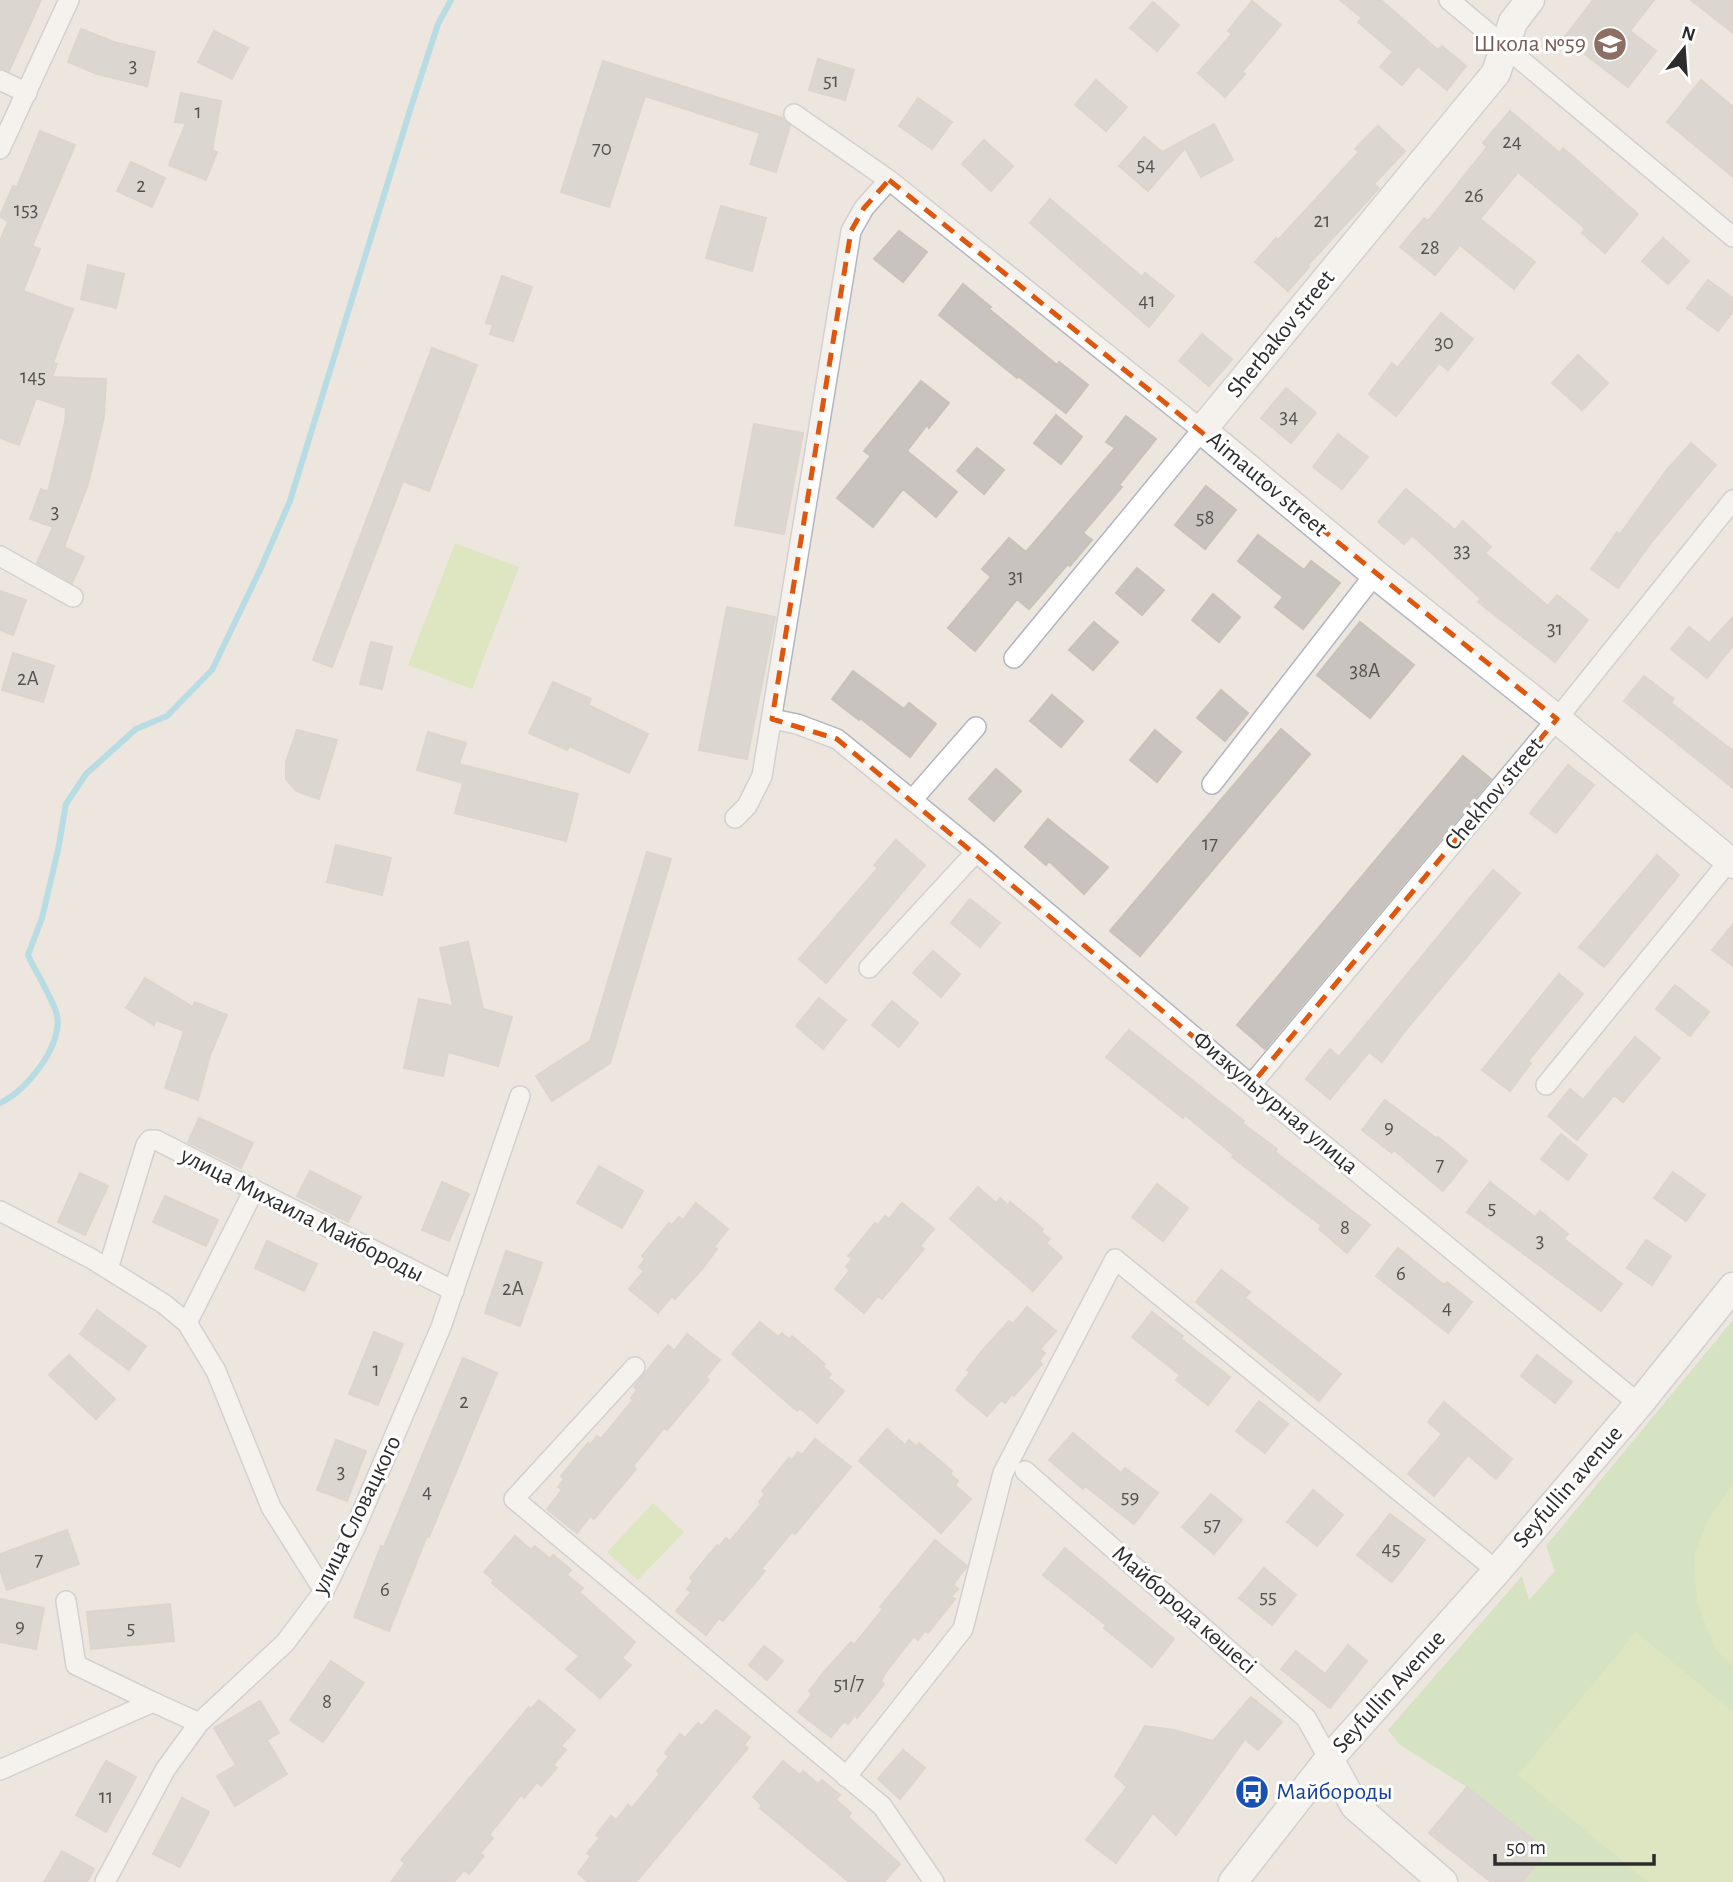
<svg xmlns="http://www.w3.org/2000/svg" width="1733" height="1882" font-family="'Alegreya Sans',sans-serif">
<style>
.green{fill:#b9df9f}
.pitch{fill:#cbe69c}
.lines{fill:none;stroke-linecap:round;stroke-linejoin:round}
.stream{stroke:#79d0e8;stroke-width:6}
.building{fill:#c8c3be;stroke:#c8c2b9;stroke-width:2}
.street-casing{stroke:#b2b6be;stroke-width:22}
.secondary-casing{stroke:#b2b6be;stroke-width:31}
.street{stroke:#fff;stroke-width:19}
.secondary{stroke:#fff;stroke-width:28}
.marked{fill:none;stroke:#df570e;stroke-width:5;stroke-dasharray:14 9;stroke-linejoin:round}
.labels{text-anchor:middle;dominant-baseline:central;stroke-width:6;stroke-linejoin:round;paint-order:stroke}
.number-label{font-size:21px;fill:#535250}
.education-label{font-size:24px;fill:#785e54;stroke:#fff;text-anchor:end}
.street-label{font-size:24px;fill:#2c2c2c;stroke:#fff}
.transit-label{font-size:24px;fill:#164399;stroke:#fff;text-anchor:start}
</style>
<rect width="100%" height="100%" fill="#ede6df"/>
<path class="green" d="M1733,1320v562h-211l24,-31 -79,-64 -67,-42 -12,-15 134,-154 7,24 26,-29 -9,-25z"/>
<path class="pitch" d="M455,543l64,24 -47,122 -64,-24z
M1733,1485v181l-18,-17 -18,-47 -3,-46 15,-39z
M653,1503l31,29 -46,48 -31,-28z
M1636,1632l97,80v170h-85l-130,-107z"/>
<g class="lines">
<path class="stream" d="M0,1103c26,-11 63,-58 57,-88 -4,-16 -22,-44 -29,-60l14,-37 16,-68 8,-46 20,-30 50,-45 31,-13 45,-46 48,-100 30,-69 121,-394 27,-83 13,-24"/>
</g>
<path class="building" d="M0,0h41l-32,71 -9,-3z
M1340,0h41l57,50 4,-4 24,20 -19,24 -29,-24 -16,19 -22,-18 13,-15 -35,-30 4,-4z
M1593,0h61l-24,31 26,20 -28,36 -64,-49z
M1691,0h42v33z
M1252,1l29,24 -39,47 3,2 -20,23 -27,-24 34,-39 -4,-3z
M1153,2l26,23 -22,26 -27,-23z
M81,29l33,13 41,10 -8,34 -50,-12 -29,-12z
M214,31l34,17 -16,31 -34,-17z
M818,59l36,11 -9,30 -36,-10z
M603,61l180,57 7,8 -14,46 -26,-8 10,-31 -115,-37 -36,111 -48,-15z
M1096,80l31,27 -21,24 -31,-26z
M1701,80l32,27v70l-66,-55z
M181,93l40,8 -9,49 5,2 -11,28 -37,-15 17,-42 -11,-1z
M918,98l34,24 -20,27 -33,-23z
M1510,111l50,42 3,-5 75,66 -33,39 -23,-20 3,-5 -67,-56 -38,47 55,43 -21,27 -54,-44 -25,30 -35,-28 24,-29 4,3 59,-74 -4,-4z
M1214,124l19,36 -32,17 -16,-29 -37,43 -29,-25 25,-29 18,15z
M1378,126l27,25 -31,33 5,4 -72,78 2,1 -21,24 -33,-29 21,-24 2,2 81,-88 -4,-3z
M40,131l35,14 -43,101 8,3 -17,42 50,18 -20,54 4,1 -5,13 54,2 -2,38 -16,67 -24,63 20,10 -12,26 -35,-20 16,-36 -23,-8 11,-30 7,3 17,-70 1,-14 -30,-10 -17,47 -19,-7v-197l8,-19 -8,-6 13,-30 4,1z
M984,140l29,26 -22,25 -29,-27z
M131,162l34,16 -13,29 -35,-16z
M1050,199l92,78 3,-4 29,23 -25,31 -119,-104z
M721,206l45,12 -14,53 -46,-13z
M899,231l28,21 -24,30 -29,-23z
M1663,238l26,23 -21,23 -26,-23z
M88,265l36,9 -8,34 -35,-9z
M502,276l30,11 -19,54 -23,-7 3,-9 -7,-2z
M1708,280l25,18v13l-15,20 -31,-23z
M963,284l28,23 -2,2 68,56 2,-3 29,23 -22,28 -48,-37 -1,2 -78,-63z
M1441,313l32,26 -25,31 -9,-7 -43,53 -27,-22 23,-31 5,5z
M1202,334l30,25 -23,27 -30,-25z
M432,348l45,17 -48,126 -26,-10 -71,186 -19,-7z
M1578,355l30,28 -26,27 -30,-27z
M921,381l28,22 -20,25 -2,-3 -20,26 50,41 -21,25 -33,-28 -30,38 -36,-29 34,-42 -7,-5z
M1286,388l30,25 -25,30 -30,-25z
M1056,415l26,22 -21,27 -27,-21z
M1126,416l30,23 -37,46 3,2 -39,46 9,7 -22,26 -2,-2 -39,45 -12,-10 -42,52 -27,-23 43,-51 -9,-8 27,-31 17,14 89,-104 -9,-6z
M754,424l49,9 -19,101 -49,-9z
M1338,434l30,23 -26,32 -29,-22z
M1691,443l25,22 -63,75 -35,48 -27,-19 26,-37 3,2 46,-63z
M977,448l27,22 -20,24 -27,-23z
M1206,486l30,24 -31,39 -30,-24z
M1406,489l49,41 8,-9 28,26 -6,6 63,53 9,-11 31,25 -33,42 -77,-60 3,-3 -69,-64 -8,9 -26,-22z
M1258,535l46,35 7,-9 29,22 -37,46 -28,-22 8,-10 -45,-36z
M1137,568l27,22 -22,25 -26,-22z
M0,591l26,9 -13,35 -13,-5z
M1213,594l27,23 -21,25 -27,-22z
M727,607l48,10 -28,142 -48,-9z
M1733,617v29l-26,32 -36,-29 18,-22 20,16z
M1094,622l24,20 -25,28 -24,-20z
M1360,622l54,43 -44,53 -53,-43z
M371,642l21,5 -10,42 -22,-5z
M13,653l41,13 -11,36 -41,-12z
M853,671l51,38 5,-6 27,21 -26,33 -50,-39 -1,2 -27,-21z
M1644,676l30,23 -3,4 62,48v37l-109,-87z
M553,682l38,17 -3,6 60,29 -19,39 -60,-27 -2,4 -38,-17z
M1221,690l27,23 -23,28 -28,-23z
M1052,695l31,26 -22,26 -31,-26z
M1281,729l29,25 -170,202 -30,-25z
M297,730l40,10 -18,59 -23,-8 -10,-12v-17z
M1155,730l26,22 -24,30 -27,-22z
M428,732l38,11 -7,21 119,30 -12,47 -111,-28 8,-30 -46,-13z
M1463,756l28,23 -226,270 -28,-24z
M1568,765l26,20 -38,48 -26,-20z
M996,769l25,22 -27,30 -25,-22z
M1048,819l60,48 -24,27 -35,-33 -3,4 -21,-18z
M896,840l29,25 -99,118 -27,-24 79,-91 -4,-3z
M336,845l55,13 -9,37 -55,-13z
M647,852l24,7 -61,204 -58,38 -16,-25 54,-35z
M1657,855l22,20 -75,92 -25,-20z
M1493,870l27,23 -115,138 -23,31 -13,-10 -39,47 -24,-20 24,-30 9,8z
M970,899l30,24 -20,24 -29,-24z
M1733,924v42l-21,-16z
M468,942l15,67 29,8 -14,49 -50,-14 -5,24 -39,-8 15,-69 34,7 -13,-58z
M933,951l27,23 -19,23 -28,-24z
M1559,974l24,20 -55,67 3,2 -21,28 -28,-21z
M145,978l48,29 2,-5 32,13 -17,40 -12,45 -33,-12 19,-57 -28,-11 -2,5 -28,-17z
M1675,985l34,27 -19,24 -34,-27z
M819,998l27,22 -23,29 -27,-23z
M892,1001l26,22 -19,24 -27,-22z
M1129,1030l115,91 -2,2 35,26 -2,3 95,73 -23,28 -28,-24 3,-3 -90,-69 2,-2 -49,-40 -2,3 -77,-61z
M1635,1037l25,21 -37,44 -9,-7 -37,45 -29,-24 22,-27 13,11z
M1385,1100l51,38 2,-1 29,24 -24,30 -49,-41 -2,3 -30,-23z
M199,1118l54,25 -12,25 -53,-26z
M1561,1134l26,21 -19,25 -27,-21z
M599,1166l44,25 -21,37 -45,-25z
M310,1171l51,26 -13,25 -51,-26z
M1673,1172l32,23 -19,26 -32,-23z
M80,1173l28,13 -23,49 -27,-13z
M442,1182l27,12 -20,47 -27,-11z
M1490,1182l45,35 5,-6 28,23 -4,5 58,45 -21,27 -134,-99z
M1157,1184l31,24 -25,33 -31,-24z
M978,1187l18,16 4,-5 8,7 2,-3 33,27 -2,3 9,7 -4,4 16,14 -29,34 -83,-72z
M165,1196l53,24 -12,26 -53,-24z
M696,1203l32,26 -14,18 3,2 -15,20 -27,30 -3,-3 -14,17 -29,-24 15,-18 -5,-4 6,-8 -3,-3 27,-33 3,2 7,-8 4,3z
M902,1203l32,26 -14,17 4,3 -16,19 -26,31 -4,-3 -14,17 -29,-24 15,-19 -4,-3 6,-8 -4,-3 27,-33 3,2 7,-9 4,3z
M1646,1240l25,16 -19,29 -25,-17z
M267,1241l50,23 -13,27 -49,-23z
M1398,1248l46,37 3,-3 25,20 -24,31 -72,-57z
M506,1251l36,12 -22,63 -35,-13z
M1221,1270l29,22 -5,6 96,76 -22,27 -123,-99z
M1027,1307l29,24 -16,18 5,4 -6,8 3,3 -28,32 -2,-2 -7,9 -4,-3 -14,16 -31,-26 14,-18 -3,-2 15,-19 27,-30 4,3z
M97,1310l49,36 -17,24 -49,-36z
M1152,1312l31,24 -2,3 49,38 -22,28 -32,-25 4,-5 -48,-38z
M760,1322l18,15 4,-4 7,6 3,-3 33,28 -2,3 8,7 -3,4 16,13 -27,32 -17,-15 -3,3 -65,-57z
M374,1332l29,12 -25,61 -29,-11z
M687,1334l33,26 -14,17 3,3 -42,50 -3,-2 -31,38 3,3 -42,50 -4,-3 -13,17 -30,-24 15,-19 -4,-3 6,-8 -3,-3 27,-33 2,2 7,-9 4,3 32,-39 -2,-2 6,-8 -3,-3 34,-42 6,6z
M69,1355l46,44 -19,20 -47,-44z
M1537,1355l35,27 -17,21 -34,-27z
M463,1358l34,15 -68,164 -2,-1 -38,95 -35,-14 27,-71 3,1z
M1259,1401l29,23 -23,29 -29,-22z
M1444,1402l68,57 -16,20 -28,-24 -34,41 -26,-22 34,-40 -14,-12z
M887,1429l18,16 4,-5 8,7 2,-4 33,28 -2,3 8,7 -3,4 16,14 -30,34 -82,-72z
M1073,1433l48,40 4,-5 33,25 -24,31 -49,-38 -2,3 -34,-29z
M815,1439l36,28 -56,67 -3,-2 -31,37 4,2 -16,19 -26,31 -4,-3 -13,17 -30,-24 15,-19 -4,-3 6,-8 -3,-3 27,-33 2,2 7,-9 4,3 31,-37 -2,-2 6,-8 -3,-3 27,-33 2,3 7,-9 4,3z
M336,1440l30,11 -19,50 -30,-11z
M1313,1490l30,25 -26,31 -30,-24z
M1211,1494l31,26 -28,34 -32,-27z
M1390,1514l35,26 -33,42 -35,-27z
M67,1530l12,34 -72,26 -7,-20v-16z
M515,1536l16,14 4,-4 15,13 3,-4 18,15 -4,5 16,13 -4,4 56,50 -13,16 9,7 -31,33 -34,-29 13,-13 -87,-73 2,-3 -10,-8z
M935,1540l32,26 -14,19 5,4 -7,8 4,2 -27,34 -3,-2 -7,9 -4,-4 -28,36 -5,9 3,3 -27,34 -2,-3 -7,9 -4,-3 -13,16 -33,-25 14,-18 -3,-3 15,-19 27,-30 3,3 29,-36 -3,-2z
M1065,1548l109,91 -22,28 -48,-39 2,-3 -63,-50z
M1264,1568l32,27 -24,30 -33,-27z
M0,1599l44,9 -8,41 -36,-7z
M170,1604l4,37 -83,8 -4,-37z
M1348,1645l19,16 -37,47 -49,-39 15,-18 29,23z
M764,1646l19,15 -16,19 -18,-15z
M331,1661l33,22 -41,59 -33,-22z
M1251,1697l31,25 -24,28 -13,-11 -69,96 -23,-22 -37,50 -30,-23 41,-53 -12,-11 30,-50 29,4 39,11z
M539,1700l36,30 -14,16 5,4 -13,15 4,3 -16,18 -4,-4 -13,16 -3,-3 -32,40 4,3 -13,15 4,3 -15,18 -5,-4 -10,12h-63l14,-19 -4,-3 128,-153 2,2z
M260,1701l19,32 -12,7 20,34 -52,32 -18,-30 19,-11 -22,-37z
M716,1710l34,27 -6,8 4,3 -112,134h-48l-10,-9 13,-17 -4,-3 13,-15 -4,-3 15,-19 5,4 12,-15 4,3 28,-34 -3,-3 12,-15 -4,-3 15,-19 5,4 13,-15 4,3z
M903,1750l22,18 -25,31 -22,-20z
M106,1761l30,16 -30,55 -30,-17z
M783,1761l17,14 3,-4 15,13 4,-4 18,15 -4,5 15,13 -3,4 52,47 -16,18h-35l-89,-74 2,-3 -9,-8z
M1467,1787l80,64 -25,31h-31l-62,-49z
M182,1798l27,14 -29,55 -27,-13z
M62,1851l32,18 -7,13h-43z"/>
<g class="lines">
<g class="street-casing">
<path id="street" d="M1449,0l284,237
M0,80l27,13
M794,114l95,66 313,250 -188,228
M0,149l69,-149
M0,556l73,41
M772,719l25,5 40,15 139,113 275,233 388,319
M1212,784l163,-210
M913,799l63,-72
M735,818l12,-12 15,-30 89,-545 13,-23 25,-28
M869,968l107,-116
M1251,1085l306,-366 176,-219
M1546,1085l183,-224
M0,1211l92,48 72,45 23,19 29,48 55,136 53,84
M108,1269l38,-124 4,-5h6l298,151
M187,1323l66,-131
M635,1367l-121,132 368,307 52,76
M1025,1471l281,247 23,41
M66,1601l10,64 77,37
M0,1770l153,-68 46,21
M846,1777l117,-148 40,-156 112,-214 382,312
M105,1882l60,-112 34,-47 86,-80 39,-52 32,-65 85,-199 79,-231"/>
</g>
<g class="secondary-casing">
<path id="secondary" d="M1530,0l-17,22 -17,51 -294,357 173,144 182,145 176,145
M1329,1759l26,47 88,76
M1233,1882l96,-123 168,-188 142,-167 94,-117"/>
</g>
<use href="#street" class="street"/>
<use href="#secondary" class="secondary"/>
</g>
<path d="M0 0H1733V1882H0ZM889,180l668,539 -306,366 -414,-346 -65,-20 79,-488 13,-23z" fill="#ede6df" fill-opacity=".55" fill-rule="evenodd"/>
<path class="marked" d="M889,180l668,539 -306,366 -414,-346 -65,-20 79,-488 13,-23z"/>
<defs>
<g id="school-disc" transform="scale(1.75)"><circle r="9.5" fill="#8d6e63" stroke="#fff"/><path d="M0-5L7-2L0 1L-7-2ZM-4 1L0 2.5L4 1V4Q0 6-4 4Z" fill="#fff"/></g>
<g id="bus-disc" transform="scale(1.75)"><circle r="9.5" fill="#1a4fb4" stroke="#fff"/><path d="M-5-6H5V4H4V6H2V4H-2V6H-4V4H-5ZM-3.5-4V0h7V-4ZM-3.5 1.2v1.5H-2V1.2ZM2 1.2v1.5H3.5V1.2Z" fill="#fff"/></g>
</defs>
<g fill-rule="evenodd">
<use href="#school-disc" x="1610" y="44"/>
<use href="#bus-disc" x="1252" y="1792"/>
</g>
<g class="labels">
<g class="number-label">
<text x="133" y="65">3</text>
<text x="831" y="80">51</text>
<text x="198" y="111">1</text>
<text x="1512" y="141">24</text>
<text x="602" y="148">70</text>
<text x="1146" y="164">54</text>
<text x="141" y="185">2</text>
<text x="1474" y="195">26</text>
<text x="26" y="209">153</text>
<text x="1322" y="220">21</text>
<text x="1430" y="247">28</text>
<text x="1147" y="300">41</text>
<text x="1444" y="342">30</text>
<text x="33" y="376">145</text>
<text x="1289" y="416">34</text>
<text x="55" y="511">3</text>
<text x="1205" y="517">58</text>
<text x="1462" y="550">33</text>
<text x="1016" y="576">31</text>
<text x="1555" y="628">31</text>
<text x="1365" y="670">38А</text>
<text x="28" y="678">2А</text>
<text x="1210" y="843">17</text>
<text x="1389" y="1126">9</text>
<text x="1440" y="1164">7</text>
<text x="1492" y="1207">5</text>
<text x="1345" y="1227">8</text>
<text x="1540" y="1240">3</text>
<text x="1401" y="1273">6</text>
<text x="513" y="1288">2А</text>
<text x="1447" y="1307">4</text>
<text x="376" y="1369">1</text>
<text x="464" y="1401">2</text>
<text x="341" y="1471">3</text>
<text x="427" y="1491">4</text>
<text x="1130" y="1496">59</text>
<text x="1212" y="1524">57</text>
<text x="1391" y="1548">45</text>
<text x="39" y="1559">7</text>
<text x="385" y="1589">6</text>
<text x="1268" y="1596">55</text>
<text x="20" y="1625">9</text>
<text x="131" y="1627">5</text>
<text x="849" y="1683">51/7</text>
<text x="327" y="1701">8</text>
<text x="106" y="1796">11</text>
</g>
<g class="education-label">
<text x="1586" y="44">Школа №59</text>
</g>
<g class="street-label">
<text transform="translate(1281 334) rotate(-51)">Sherbakov street</text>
<text transform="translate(1267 484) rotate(40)">Aimautov street</text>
<text transform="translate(1494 794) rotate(-50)">Chekhov street</text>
<text transform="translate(1275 1103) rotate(40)">Физкультурная улица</text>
<text transform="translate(302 1215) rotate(27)">улица Михаила Майбороды</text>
<text transform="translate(1568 1487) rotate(-49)">Seyfullin avenue</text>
<text transform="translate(357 1515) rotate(-64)">улица Словацкого</text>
<text transform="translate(1184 1610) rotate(41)">Майборода көшесі</text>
<text transform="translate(1389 1692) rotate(-48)">Seyfullin Avenue</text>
</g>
<g class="transit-label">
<text x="1276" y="1792">Майбороды</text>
</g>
</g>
<g transform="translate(1684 49) rotate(17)" stroke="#ffffff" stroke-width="5" paint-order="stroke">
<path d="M0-5L12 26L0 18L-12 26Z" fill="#2c2c2c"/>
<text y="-10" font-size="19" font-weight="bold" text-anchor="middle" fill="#2c2c2c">N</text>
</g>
<path d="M1495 1854v10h159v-10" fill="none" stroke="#2c2c2c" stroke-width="3.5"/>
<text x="1506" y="1854" font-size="21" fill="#2c2c2c" stroke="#ffffff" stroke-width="5" paint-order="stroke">50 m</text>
</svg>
